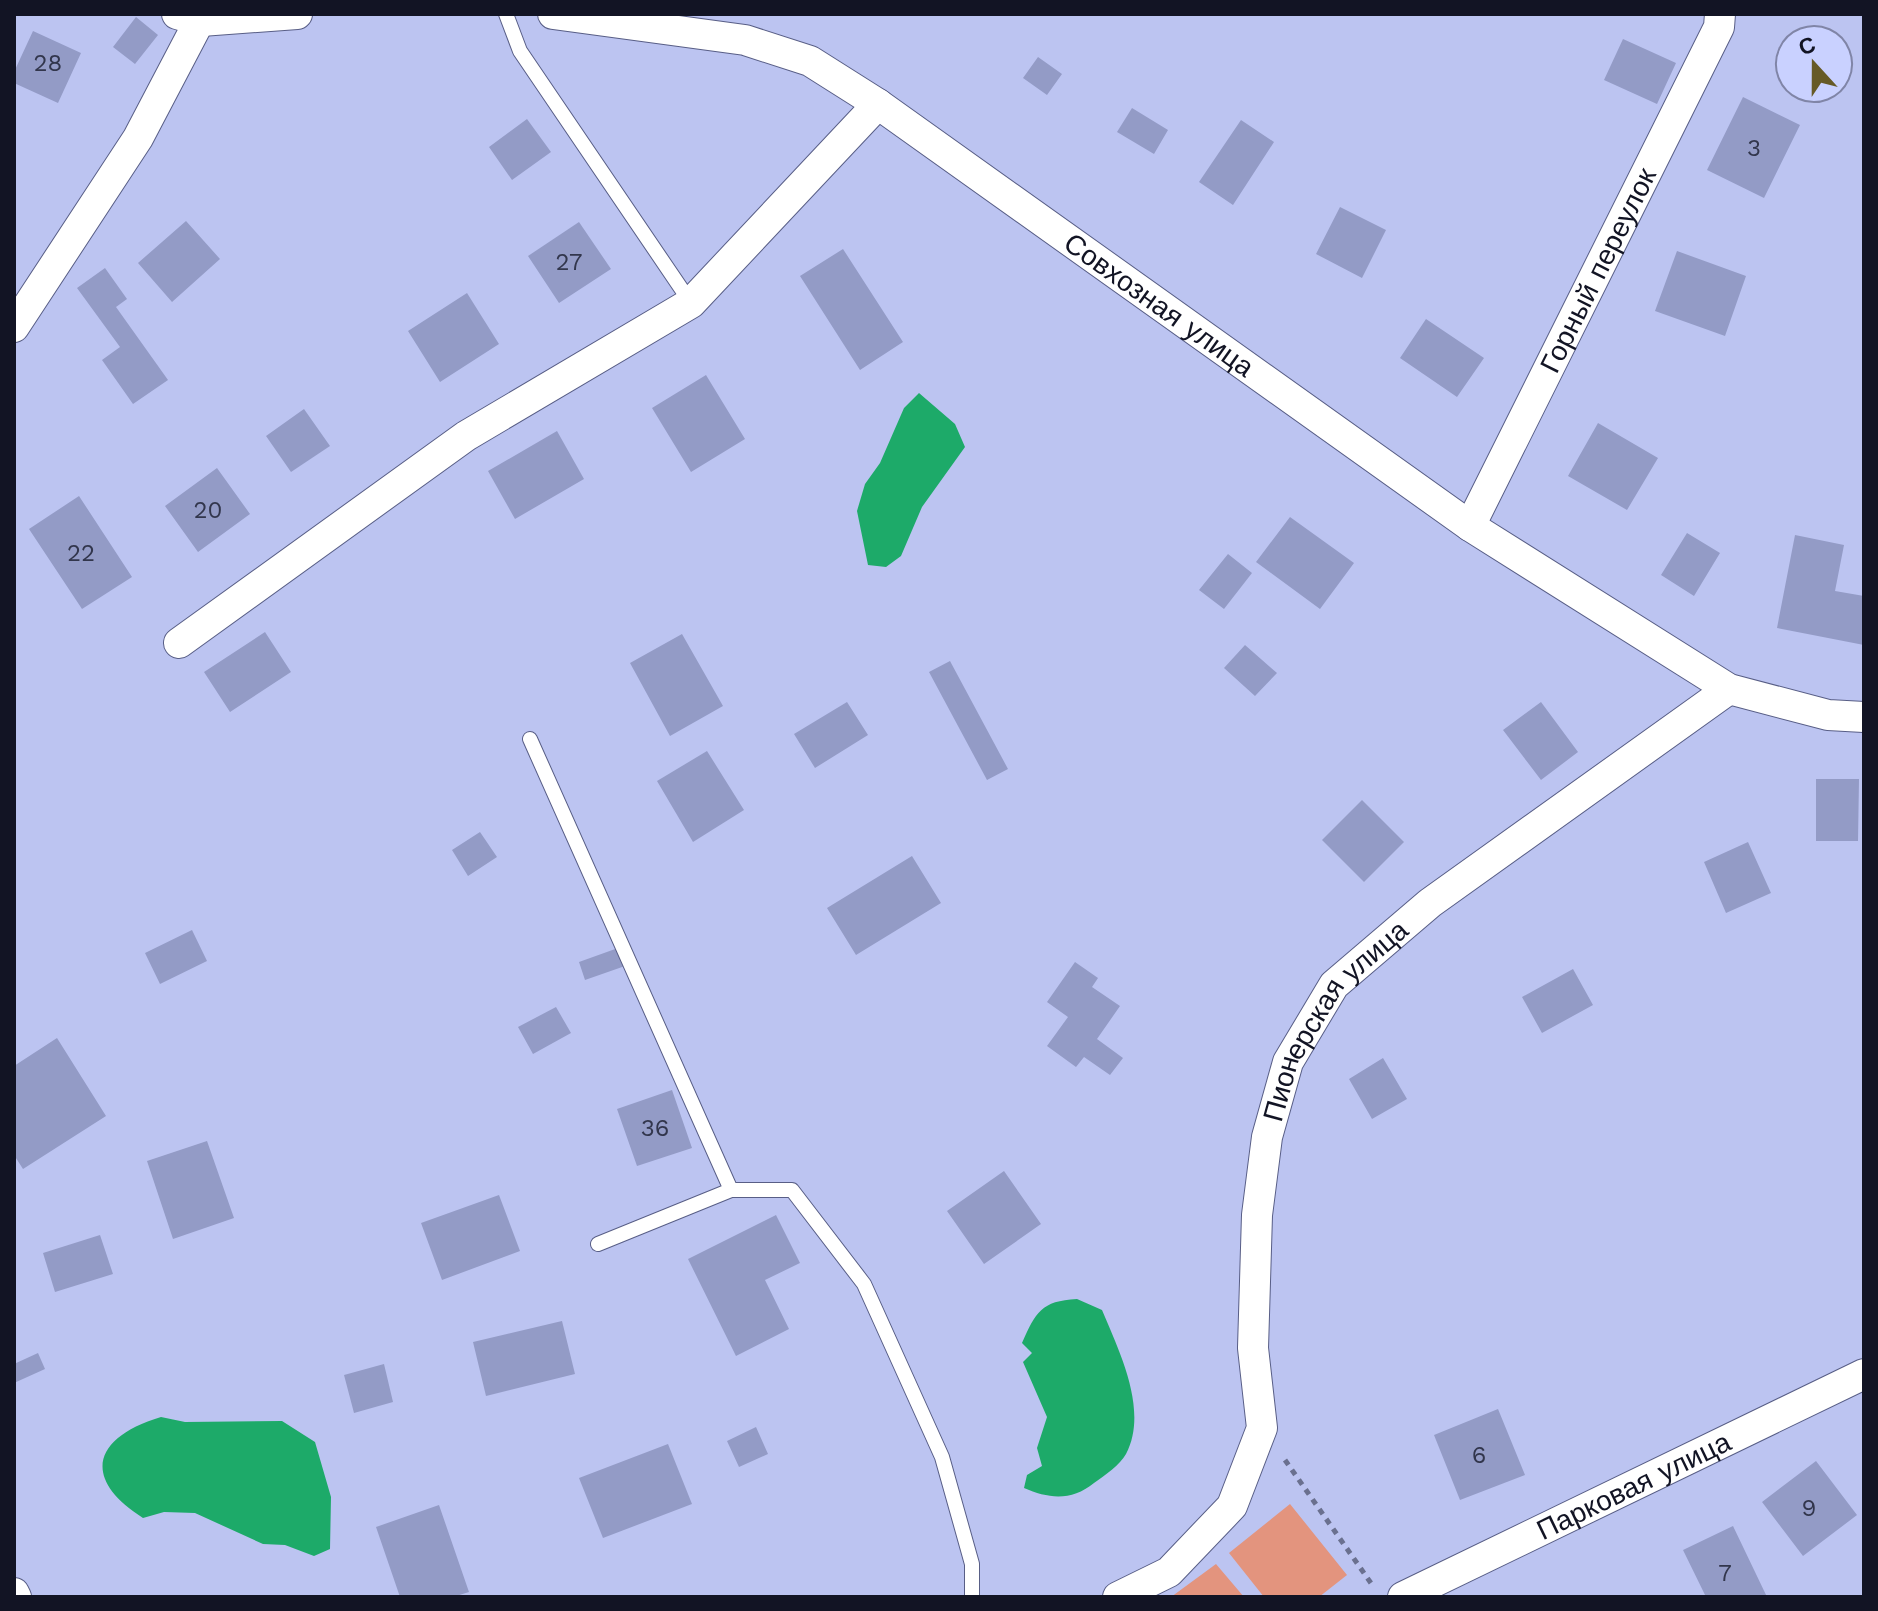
<svg xmlns="http://www.w3.org/2000/svg" width="1878" height="1611" font-family="'Work Sans',sans-serif">
<style>
.green{fill:#e3947e}
.water{fill:#1daa69}
.building{fill:#939bc6}
.lines{fill:none;stroke-linecap:round;stroke-linejoin:round}
.service-casing{stroke:#585e86;stroke-width:16}
.minor-casing{stroke:#585e86;stroke-width:32}
.path{stroke:#6a708f;stroke-width:5;stroke-dasharray:6 6;stroke-linecap:butt}
.service{stroke:#fff;stroke-width:14}
.minor{stroke:#fff;stroke-width:30}
.labels{text-anchor:middle;dominant-baseline:central;stroke-width:8;stroke-linejoin:round;paint-order:stroke}
.number-label{font-size:24px;fill:#32364c}
.street-label{font-size:28px;fill:#121424;stroke:#c9d1ff}
</style>
<rect width="100%" height="100%" fill="#bcc4f1"/>
<path class="green" d="M1290,1504l57,71 -28,22h-55l-35,-44z
M1216,1564l28,33h-73z"/>
<path class="water" d="M919,393l36,31 10,23 -43,60 -21,49 -15,11 -18,-2 -11,-54 8,-27 15,-21 24,-55z
M1077,1299l25,11c17,41 47,100 24,144 -6,11 -21,21 -32,29 -22,18 -45,16 -70,5l3,-13 15,-9 -5,-18 10,-31 -24,-55 9,-9 -10,-10c14,-31 19,-42 55,-44z
M161,1417l24,5 97,-1 33,21 16,55 -1,52 -16,7 -29,-11 -22,-1 -68,-31 -31,-1 -21,6c-63,-40 -49,-81 18,-101z"/>
<path class="building" d="M136,17l22,18 -23,29 -22,-17z
M33,31l48,22 -23,50 -44,-20v-11z
M1623,39l53,24 -19,41 -53,-24z
M1038,57l24,17 -15,21 -24,-17z
M1743,97l57,28 -36,73 -57,-28z
M1132,108l36,22 -14,24 -37,-22z
M527,119l24,33 -39,28 -23,-33z
M1241,120l33,22 -41,63 -34,-23z
M1340,207l46,23 -24,48 -46,-24z
M186,221l34,38 -48,43 -34,-39z
M579,222l32,47 -52,34 -31,-47z
M843,249l60,93 -43,28 -60,-94z
M1677,251l69,25 -21,60 -70,-25z
M105,268l22,31 -11,8 52,73 -35,24 -31,-44 18,-13 -43,-59z
M467,293l32,51 -59,38 -32,-51z
M1426,319l58,39 -27,39 -57,-39z
M706,375l39,64 -54,33 -39,-64z
M304,409l26,37 -39,26 -25,-36z
M1598,423l60,35 -31,52 -59,-34z
M557,431l27,48 -69,40 -27,-48z
M217,468l33,46 -52,38 -33,-46z
M79,496l53,81 -50,32 -53,-80z
M1290,517l64,46 -34,46 -64,-47z
M1687,533l33,20 -26,43 -33,-21z
M1795,535l49,10 -9,46 29,5v49l-87,-17z
M1228,554l24,19 -28,36 -25,-19z
M265,632l26,40 -61,40 -26,-40z
M682,634l41,72 -53,30 -40,-73z
M1245,645l32,28 -22,23 -31,-28z
M950,661l58,108 -21,11 -58,-108z
M847,702l21,33 -53,33 -21,-34z
M1541,702l37,50 -37,28 -38,-50z
M707,751l37,59 -51,32 -36,-61z
M1816,779h43l-1,62h-42z
M1362,800l42,42 -40,40 -42,-42z
M480,832l17,25 -29,19 -16,-26z
M1748,842l23,51 -45,20 -22,-51z
M912,856l29,47 -85,52 -29,-47z
M192,930l15,31 -47,23 -15,-31z
M618,948l7,18 -40,14 -6,-18z
M1075,962l23,16 -6,9 28,19 -23,33 26,19 -13,17 -26,-18 -8,10 -29,-21 21,-29 -21,-15z
M1573,969l20,36 -51,28 -20,-36z
M556,1007l15,26 -38,21 -15,-27z
M57,1038l49,78 -83,53 -9,-14v-89z
M1383,1058l24,41 -35,20 -23,-40z
M672,1090l20,58 -55,18 -20,-57z
M207,1141l27,77 -61,21 -26,-78z
M1004,1171l37,53 -57,40 -37,-53z
M499,1195l21,56 -78,29 -21,-57z
M776,1215l24,48 -35,17 24,49 -53,27 -48,-97z
M100,1235l13,39 -58,18 -12,-39z
M562,1321l13,53 -89,22 -13,-54z
M38,1353l7,16 -31,14v-19z
M384,1364l9,38 -39,11 -10,-38z
M1498,1409l27,66 -65,25 -26,-65z
M756,1427l12,27 -29,13 -12,-26z
M668,1444l24,60 -89,34 -24,-60z
M1816,1461l41,54 -54,41 -41,-54z
M439,1505l30,87 -16,5h-53l-24,-70z
M1733,1526l34,71h-61l-23,-47z"/>
<g class="lines">
<g class="service-casing">
<path id="service" d="M506,14l14,37 171,252
M530,739l201,451
M598,1244l133,-54h61l72,94 78,173 30,107v33"/>
</g>
<g class="minor-casing">
<g id="minor">
<path d="M177,14l24,7 96,-7"/>
<path id="s1" d="M553,14l192,26 65,21 68,43 592,422 259,163 99,26 36,2"/>
<path d="M14,327l124,-189 65,-124"/>
<path id="s2" d="M1470,526l249,-499 1,-13"/>
<path d="M179,643l287,-207 225,-133 187,-199"/>
<path d="M14,1593l2,4"/>
<path id="s3" d="M1118,1597l51,-25 63,-66 30,-78 -9,-80 4,-133 10,-78 21,-75 46,-77 96,-82 299,-214"/>
<path id="s4" d="M1403,1597l461,-223"/>
</g>
</g>
<path class="path" d="M1285,1460l88,126"/>
<use href="#service" class="service"/>
<use href="#minor" class="minor"/>
</g>
<g class="labels">
<g class="number-label">
<text x="48" y="63">28</text>
<text x="1754" y="148">3</text>
<text x="569" y="262">27</text>
<text x="208" y="510">20</text>
<text x="81" y="553">22</text>
<text x="655" y="1128">36</text>
<text x="1479" y="1455">6</text>
<text x="1809" y="1508">9</text>
<text x="1725" y="1573">7</text>
</g>
<g class="street-label">
<text stroke="none"><textPath href="#s2" startOffset="286">Горный переулок</textPath></text>
<text stroke="none"><textPath href="#s1" startOffset="688">Совхозная улица</textPath></text>
<text stroke="none"><textPath href="#s3" startOffset="662">Пионерская улица</textPath></text>
<text stroke="none"><textPath href="#s4" startOffset="256">Парковая улица</textPath></text>
</g>
</g>
<rect width="1878" height="1611" fill="none" stroke="#121424" stroke-width="32"/>
<g transform="translate(1814 64) rotate(339)"><circle r="38" fill="#c9d1ff" stroke="#8085a7" stroke-width="2"/>
<path d="M0-6L14 30L0 20L-14 30Z" fill="#665a27"/>
<text y="-12" font-size="22" font-weight="bold" text-anchor="middle" fill="#121424">С</text>
</g>
</svg>
